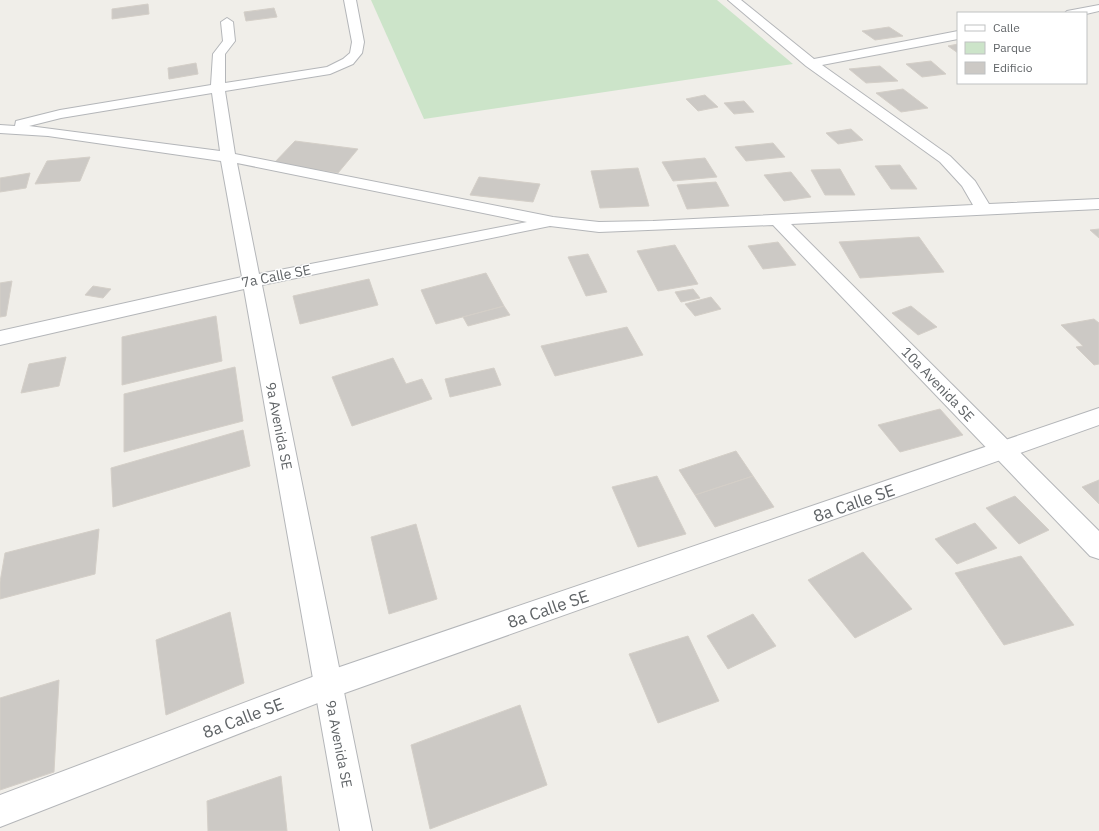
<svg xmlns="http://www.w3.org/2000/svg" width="1099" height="831" font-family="'IBM Plex Sans',sans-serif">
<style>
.green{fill:#cce4c9}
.building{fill:#ccc9c5;stroke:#d4cfc8}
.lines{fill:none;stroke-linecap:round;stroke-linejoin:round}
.minor-casing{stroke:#b4b6b9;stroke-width:2}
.tertiary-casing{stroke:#b4b6b9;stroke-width:2}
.minor{fill:#fff;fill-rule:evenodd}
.tertiary{fill:#fff;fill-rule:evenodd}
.labels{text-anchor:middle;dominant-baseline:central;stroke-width:3;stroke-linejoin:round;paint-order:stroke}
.street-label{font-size:14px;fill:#606467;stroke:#fff}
.near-street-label{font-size:17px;fill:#606467;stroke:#fff}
</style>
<rect width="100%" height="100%" fill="#f0eee9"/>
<path class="green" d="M371,0h346l76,64 -369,55z"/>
<path class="building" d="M148,4l1,10 -37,5v-10z
M274,8l3,9 -31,4 -2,-9z
M889,27l14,9 -28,4 -13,-9z
M958,44v9l-10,-7z
M931,61l15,13 -24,3 -16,-13z
M196,63l2,11 -29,5 -1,-11z
M880,66l18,15 -32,2 -17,-14z
M903,89l25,19 -27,4 -25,-19z
M705,95l13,12 -20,4 -12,-12z
M744,101l10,11 -20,2 -10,-11z
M851,129l12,11 -25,4 -12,-11z
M295,141l63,8 -20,24 -64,-10z
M773,143l12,14 -39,4 -11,-14z
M90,157l-10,24 -45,3 12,-23z
M705,158l12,19 -44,4 -11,-19z
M900,165l17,24h-26l-16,-23z
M638,168l11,38 -49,2 -9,-37z
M840,169l15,26h-30l-14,-25z
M791,172l20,25 -27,4 -20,-26z
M30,173l-4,15 -26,4v-14z
M479,177l61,7 -7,18 -63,-7z
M716,182l13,24 -42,3 -10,-24z
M1099,229v9l-9,-8z
M919,237l25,35 -84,6 -21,-36z
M778,242l18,23 -33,4 -15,-23z
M675,245l23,39 -40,7 -21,-40z
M588,254l19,38 -21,4 -18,-39z
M486,273l18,33 -68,18 -15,-34z
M369,279l9,26 -78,19 -7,-28z
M12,281l-6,35 -6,1v-34z
M93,286l18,3 -8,9 -18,-3z
M693,289l7,9 -19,4 -6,-10z
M711,297l10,12 -26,7 -10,-12z
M504,306l6,9 -42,11 -5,-9z
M911,306l26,21 -19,8 -26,-22z
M216,316l6,45 -100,24v-48z
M1094,319l5,4v41l-5,1 -18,-18 7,-1 -22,-21z
M627,327l16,28 -88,21 -14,-30z
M66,357l-7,29 -38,7 8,-29z
M393,358l13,26 16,-5 10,20 -80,27 -20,-49z
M235,367l8,54 -119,31v-58z
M494,368l7,17 -51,12 -5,-18z
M940,409l23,26 -63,17 -22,-27z
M243,430l7,36 -137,41 -2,-39z
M736,451l17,25 -58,19 -16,-25z
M657,476l29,58 -48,13 -26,-60z
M753,476l21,31 -59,20 -20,-32z
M1099,480v24l-17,-17z
M1015,496l34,34 -30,14 -33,-36z
M975,523l22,25 -40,16 -22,-25z
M416,524l21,75 -48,15 -18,-77z
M99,529l-4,45 -95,25v-17l5,-29z
M863,552l49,57 -57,29 -47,-58z
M1021,556l53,69 -70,20 -49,-72z
M230,612l14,71 -78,32 -10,-75z
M753,614l23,32 -48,23 -21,-33z
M688,636l31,65 -61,22 -29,-69z
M59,680l-5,92 -54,18v-92z
M520,705l27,80 -117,44 -19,-84z
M281,776l6,55h-79l-1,-30z"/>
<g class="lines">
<g class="minor-casing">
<path id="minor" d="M344,0h12l8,42 -2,11 -9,11 -23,10 -105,17 10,63 318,63 46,5 54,-1 320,-16 -11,-19 -22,-24 -134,-96 -78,-66h13l73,59 144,-28v8l-136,26 128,91 25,25 14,23 110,-5v10l-308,15 308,307v28l-9,-3 -317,-331 -174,7 -49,-6 -288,59 110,546h-32l-96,-542 -244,56v-14l242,-54 -21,-116 -173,-25 -48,-3v-8l15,1 1,-5 44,-11 151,-25 2,-31 10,-13 -2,-19 6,-4 6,4 2,19 -10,13v29l102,-16 16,-8 7,-6 2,-11zM212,93l8,58 -191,-25 32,-8zM237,163l290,59 -268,52z
M1099,5v6l-13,3 -21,-1 2,-2z"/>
</g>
<g class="tertiary-casing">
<path id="tertiary" d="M1099,408v17l-771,274 -328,128v-32l328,-124z"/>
</g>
<use href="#minor" class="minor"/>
<use href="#tertiary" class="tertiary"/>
</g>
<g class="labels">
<g class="street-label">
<text transform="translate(276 276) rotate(-11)">7a Calle SE</text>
<text transform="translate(938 384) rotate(46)">10a Avenida SE</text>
<text transform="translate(279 426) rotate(79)">9a Avenida SE</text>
<text transform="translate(339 744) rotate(79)">9a Avenida SE</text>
</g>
<g class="near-street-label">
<text transform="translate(854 503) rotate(-19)">8a Calle SE</text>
<text transform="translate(548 609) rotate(-19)">8a Calle SE</text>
<text transform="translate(243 718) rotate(-21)">8a Calle SE</text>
</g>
</g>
<rect x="957" y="12" width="130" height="72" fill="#ffffff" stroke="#bfc1c2"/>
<rect x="965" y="25" width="20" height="6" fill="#ffffff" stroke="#bfc1c2"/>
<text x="993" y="32" font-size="12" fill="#606467">Calle</text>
<rect x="965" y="42" width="20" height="12" fill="#cce4c9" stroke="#bfc1c2"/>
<text x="993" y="52" font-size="12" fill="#606467">Parque</text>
<rect x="965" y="62" width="20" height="12" fill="#ccc9c5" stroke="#bfc1c2"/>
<text x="993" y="72" font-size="12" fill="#606467">Edificio</text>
</svg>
